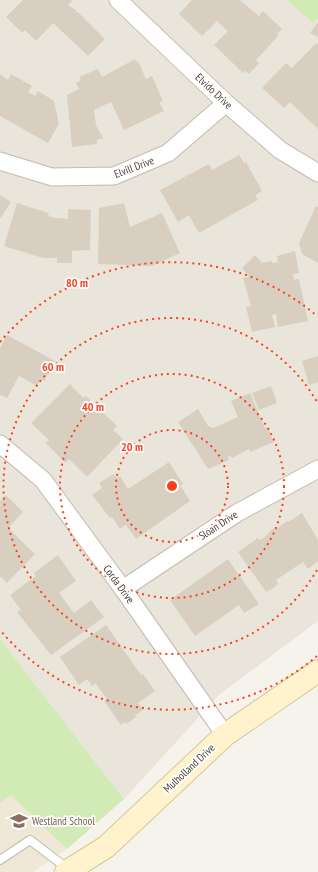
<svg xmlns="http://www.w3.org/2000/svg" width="318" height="872" font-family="'PT Sans Narrow',sans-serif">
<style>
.residential{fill:#eae5da}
.education{fill:#efe8d6}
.green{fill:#d2eab5}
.building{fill:#d8cfc1}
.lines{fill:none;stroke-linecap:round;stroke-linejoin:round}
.lane-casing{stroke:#c2bbae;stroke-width:10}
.street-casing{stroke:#c2bbae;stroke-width:19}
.secondary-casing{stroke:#d6c79b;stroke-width:24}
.lane{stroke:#fff;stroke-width:8}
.street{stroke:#fff;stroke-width:17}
.secondary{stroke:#fff3cd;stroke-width:22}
.ring{fill:none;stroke:#fc3f1d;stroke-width:2;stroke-dasharray:2 4}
.labels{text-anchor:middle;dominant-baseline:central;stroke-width:3.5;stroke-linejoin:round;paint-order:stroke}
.street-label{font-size:11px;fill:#4b4439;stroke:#fff}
.education-label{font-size:11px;fill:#785e54;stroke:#fff;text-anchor:start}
.centre{fill:#fc3f1d;stroke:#fff;stroke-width:2}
.ring-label{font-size:12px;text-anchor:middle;font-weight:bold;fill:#fc3f1d;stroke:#fff;stroke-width:3.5;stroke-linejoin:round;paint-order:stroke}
</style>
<rect width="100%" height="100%" fill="#f6f3ec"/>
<path class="residential" d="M0,0h309l9,6v615l-98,73 -96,105 -124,-160z"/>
<path class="education" d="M5,789l62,60 -34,23h-33v-79z"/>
<path class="green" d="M287,0h31v18l-5,5z
M0,639l124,160 -57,50 -56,-54 -11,8z"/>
<path class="building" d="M23,0h48l1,1 -4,4 8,5 1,3 1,-1 27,27 -17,17 -35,-33 -17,18 -11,-11 -3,3 -16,-16z
M192,0h48l19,16 4,-5 19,18 -5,5 2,1 -23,25 3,3 -10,11 -4,-3 -2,2 -29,-28 14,-14 -11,-10 -15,15 -23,-22z
M318,22v15l-8,-4z
M316,43l2,2v84l-28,-27 -6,6 -22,-20 24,-25 6,5z
M135,59l1,3 2,-1 8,18 6,-3 11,25 -4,1 5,9 -40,19 -13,-28 -17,8 2,15 7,13 -6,2v4l-25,3 -5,-52 12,-6 -3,-6 5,-3 -2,-3 19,-8 4,8z
M0,74l8,6 3,-6 21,12 -4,6 7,4 3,-5 16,10 5,23 -11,19 -48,-27z
M239,155l5,8 2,-1 16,29 -7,4 3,5 -59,33 -10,-18 -11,7 -18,-32 49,-26 3,6z
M0,195l11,7 -11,17z
M17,203l32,10 -1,3 8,2 12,1v-10l23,1 -1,40 -18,1v12h-15v-5h-14l-39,-12z
M124,203l6,24 32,-14 18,40 -28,13 -54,-2 1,-56z
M316,206l2,1v56l-16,-9 -3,-11z
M295,251l4,22 -6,1 1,6 5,-1 9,42 -30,6 -2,-13 -4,1 3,12 -23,5 -6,-25 5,-1 -8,-28 6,-1 -7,-9 13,-13 7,8 9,-2 2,2 5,-1 -1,-6z
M7,335l48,26 -11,20 -3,-2 -4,7 -18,-10 -12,22 -7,-3v-47z
M318,356v26l-9,3 -7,-24z
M70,384l13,14 3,-2 31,30 -4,4 10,9 -36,38 -18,-18 -4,4 -19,-20 3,-3 -18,-17z
M271,386l6,17 -18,7 -7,-17z
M250,393l15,35 2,-1 7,15 -24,10 -1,-3 -17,9 -1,-2 -3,1 1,3 -21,9 -30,-47 20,-13 10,17 5,2 25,-11 -7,-16z
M169,462l14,22 -3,1 10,16 -54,38 -10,-14 -6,4 -8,-12 -2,1 -18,-23 10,-7 -3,-5 15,-9 3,4 3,-2 8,13z
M6,495l17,17 -15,16 27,26 -28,29 -7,-7v-75z
M302,513l16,27v21l-10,8 -5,-7 -27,18 2,3 -3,4 -9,5 -28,-40 20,-14 2,2 6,-4 6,-7h4l11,-8 1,1z
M58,555l18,26 -17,12 15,20 17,-13 13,17 -53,38 -34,-43 4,-2 -11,-15 26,-19 -2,-3z
M228,559l31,45 -15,9 -5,-8 -44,31 -25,-36z
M106,625l35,50 2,-1 12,17 -17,12 5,7 -8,5 1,2 -10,7 -1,-2 -4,3 -17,-24 3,-2 -12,-16 -3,3 -5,-7 -8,6 -19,-28z"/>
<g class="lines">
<g class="lane-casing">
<path id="lane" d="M0,860l30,-20 38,29"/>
</g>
<g class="street-casing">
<path id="street" d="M118,0l108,103 54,47 38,23
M0,161l52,16 62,-1 54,-23 58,-50
M0,444l43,36 80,109 102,146
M123,589l114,-76 81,-44"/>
</g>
<g class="secondary-casing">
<path id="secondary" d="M66,872l40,-25 119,-112 93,-64"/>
</g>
<use href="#lane" class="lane"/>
<use href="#street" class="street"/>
<use href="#secondary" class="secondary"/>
</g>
<g class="ring">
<circle cx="172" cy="486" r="56"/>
<circle cx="172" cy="486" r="112"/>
<path d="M317 570A168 168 0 1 1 317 402"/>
<path d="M317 656A224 224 0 0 1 0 630M0 342A224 224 0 0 1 317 316"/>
</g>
<defs>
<g id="school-bare" transform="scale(1.38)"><path d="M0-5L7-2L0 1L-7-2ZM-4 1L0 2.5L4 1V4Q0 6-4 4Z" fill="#8d6e63" stroke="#fff" stroke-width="2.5" paint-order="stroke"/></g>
</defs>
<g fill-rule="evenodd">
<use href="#school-bare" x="19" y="821"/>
</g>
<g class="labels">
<g class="street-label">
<text transform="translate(214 91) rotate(43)">Elvido Drive</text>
<text transform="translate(134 167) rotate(-21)">Elvill Drive</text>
<text transform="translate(218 525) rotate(-33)">Sloan Drive</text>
<text transform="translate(119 584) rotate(54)">Corda Drive</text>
<text transform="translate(189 768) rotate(-43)">Mulholland Drive</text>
</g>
<g class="education-label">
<text x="32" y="821">Westland School</text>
</g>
</g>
<circle cx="172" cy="486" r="6" class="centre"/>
<g class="ring-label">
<text x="77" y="287">80 m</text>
<text x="53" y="371">60 m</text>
<text x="93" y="411">40 m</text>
<text x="132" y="451">20 m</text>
</g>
</svg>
